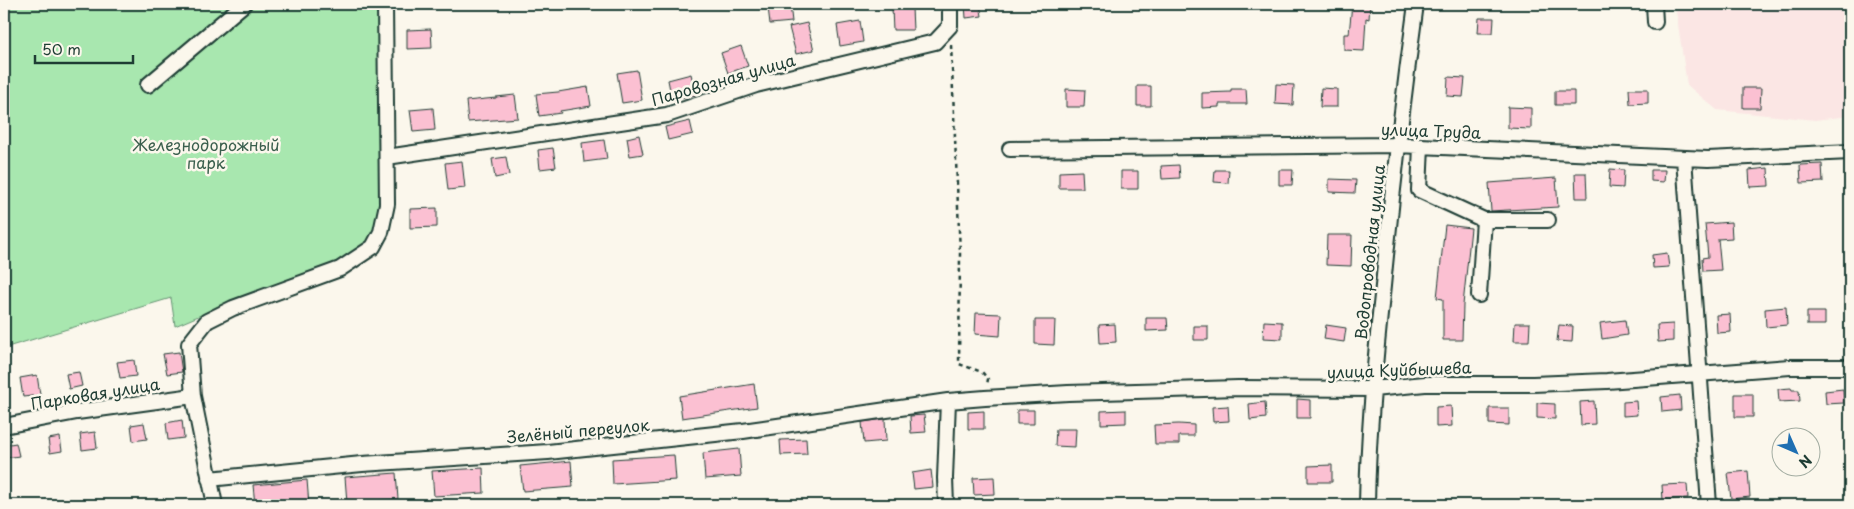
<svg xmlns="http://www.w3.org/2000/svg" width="1854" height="509" font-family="'Playpen Sans',sans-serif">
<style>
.built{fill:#fbe6e4}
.green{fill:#a8e7af;stroke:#649272}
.building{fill:#fbc0d2;stroke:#1f3d34}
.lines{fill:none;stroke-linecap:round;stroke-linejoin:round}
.minor-casing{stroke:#1f3d34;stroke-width:18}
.path{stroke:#1f3d34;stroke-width:2.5;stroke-dasharray:4 4;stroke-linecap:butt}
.minor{stroke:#fbf7ec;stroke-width:14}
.labels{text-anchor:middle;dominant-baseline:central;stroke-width:5;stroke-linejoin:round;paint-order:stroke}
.street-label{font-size:16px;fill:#1f3d34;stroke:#fbf7ec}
.park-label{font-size:16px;fill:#3a5f4d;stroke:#fbf7ec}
</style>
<rect width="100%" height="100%" fill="#fbf7ec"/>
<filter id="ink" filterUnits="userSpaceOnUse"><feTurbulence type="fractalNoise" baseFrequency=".02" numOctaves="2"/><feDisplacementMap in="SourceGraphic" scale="10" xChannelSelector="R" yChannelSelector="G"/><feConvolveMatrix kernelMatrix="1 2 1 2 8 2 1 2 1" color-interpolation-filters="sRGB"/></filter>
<g filter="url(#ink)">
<path class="built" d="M1675,4h175v112l-35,4 -98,-10 -30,-25z"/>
<path class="green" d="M4,4h377l2,198 -5,24 -12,21 -44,24 -93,32 -54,23 -4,-28 -167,50z"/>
<path class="building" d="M790,4l2,18 -22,2 -2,-17z
M965,4h15l2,12 -16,2z
M1352,4h18l-1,15 -3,-1 -2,33 -20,-1v-16h5z
M912,8l1,22h-20l-1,-21z
M1479,18h15l-1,15h-15z
M860,21l3,21 -23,4 -3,-21z
M807,23l7,27 -18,4 -7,-27z
M431,29l1,19 -25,1v-19z
M741,46l7,20 -20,7 -7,-20z
M637,70l5,30 -20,3 -5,-30z
M691,74l5,21 -24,5 -4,-20z
M1448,77l17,1 -2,19 -16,-1z
M1276,84l18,1 -1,20 -18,-1z
M1137,86h14v20h-14z
M588,87l3,19 -31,5 1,2 -22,3 -3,-22 22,-2z
M1321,88l16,1v18h-17z
M1743,88h18l-1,20h-17z
M1066,89l19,1 -1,17h-18z
M1231,89h15l1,15h-28v3l-17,1v-15l29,-1z
M1629,89h19v14l-18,1z
M1555,91h19v14h-19z
M515,95l3,23 -50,4 -2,-21 30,-3v-1z
M1508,107l23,1v21l-23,-1z
M433,108l2,22 -22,2 -3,-22z
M690,121l3,13 -25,6 -3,-13z
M639,135l4,19 -13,2 -3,-18z
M604,140l3,19 -23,3 -2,-19z
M553,148l3,19 -16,2 -2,-19z
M506,157l3,18 -14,3 -3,-19z
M462,161l3,27 -17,2 -3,-27z
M1822,164l1,18 -22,1 -1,-18z
M1179,165l1,13 -18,1 -1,-13z
M1768,168l1,18 -19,1 -1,-17z
M1610,169l14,1 -1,18 -14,-1z
M1215,170h14l-1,13 -14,-1z
M1279,170h14l-1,15h-13z
M1651,170h14l-1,12 -13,-1z
M1082,171l1,17h-24v-16z
M1121,171h17v18h-17z
M1575,173h11l1,25h-11z
M1556,178l2,29 -67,4 -2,-28z
M1329,179l27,1 -1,13 -26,-1z
M437,208v19l-27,1v-19z
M1731,222l1,16 -14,1 3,31 -18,1 -1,-13 6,-1 -3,-33z
M1445,225l26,3 -8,77 -1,35h-19v-41l-6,-1z
M1327,235h25l-1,31 -25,-1z
M1667,253l2,14 -16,1 -1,-13z
M1786,307l1,18 -21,2 -1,-18z
M1807,312h18v13h-18z
M976,313l25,1 -1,22 -25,-2z
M1730,314l1,18 -14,1 -1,-18z
M1146,318h21l1,12 -22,1z
M1035,320h20l-1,25 -19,-1z
M1625,320l2,15 -25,4 -2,-16z
M1264,321l18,1v17l-19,-1z
M1515,323h15l-1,18h-15z
M1115,324l1,18 -16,1 -1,-18z
M1673,324v17l-15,1 -1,-17z
M1326,325l20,3 -2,14 -20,-3z
M1559,325l14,1 -1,16 -15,-1z
M1194,326h14v14h-14z
M179,352l3,20 -15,2 -4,-20z
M134,360l2,16 -16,2 -3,-16z
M79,372l3,14 -13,3 -3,-15z
M37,375l3,20 -17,2 -3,-19z
M754,384l3,23 -75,11 -3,-22z
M1791,388l1,2h7l1,11 -21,1 -1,-13z
M1843,389l1,14 -18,1 -1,-13z
M1735,394h18v23h-18z
M1680,395l1,15 -19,2 -1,-15z
M1297,399l13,1v18h-13z
M1594,401l1,23 -14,1 -1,-23z
M1636,401l1,14 -14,1v-14z
M1265,402l1,16 -16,2 -1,-16z
M1537,403l18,1v15l-18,-1z
M1228,406l1,15 -16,1 -1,-15z
M1451,406l1,20 -16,1v-20z
M1489,408h20v17l-20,-1z
M1017,410h17v14h-17z
M1126,410v13l-25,1v-13z
M984,411v18h-16v-17z
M924,415l2,17 -15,1 -1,-17z
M885,419l1,22 -22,2 -2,-21z
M182,420l2,18 -16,2 -2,-17z
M144,423l3,16 -14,2 -2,-16z
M1179,424l15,1v11h-15v8h-24l-1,-19z
M1056,429h20l-1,18 -20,-1z
M95,432l2,16 -15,2 -2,-16z
M60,437l2,14 -12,2 -2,-14z
M806,439l1,15 -26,1 -1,-15z
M16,443l3,13 -13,2 -2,-13z
M739,449l2,27 -36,3 -2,-26z
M674,455l2,25 -63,4 -1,-25z
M571,461l2,26 -50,4 -3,-25z
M1332,465v17h-24v-16z
M483,468l1,25 -50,3 -2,-25z
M931,470l2,17 -19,2 -2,-16z
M1748,471l2,26 -19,2 -3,-26z
M396,473l2,26 -51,4 -2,-26z
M994,477l1,17 -21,1 -1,-17z
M307,480l2,25h-54l-2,-20z
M1687,484l1,14 -25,2 -1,-15z"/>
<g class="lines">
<g class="minor-casing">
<path id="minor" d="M1654,4l1,18
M148,85l96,-81
M1421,146l-2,44 65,30h64
M1010,149l387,-4 311,14 142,-7
M387,157l280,-42 89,-30 179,-43 15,-16v-22
M1684,158l25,347
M1479,295l5,-75
M4,426l73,-14 116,-16
M209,479l153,-15 186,-12 195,-21 205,-30 37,-3 83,-5 170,-5 135,1 52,-5h108l74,-3 183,-14h60
M215,505l-22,-109 -4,-52 18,-23 26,-13 107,-39 33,-22 8,-15 6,-28 -2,-200
M946,505l-1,-27 3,-77
M1367,505c1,-73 8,-146 16,-219 9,-94 20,-188 33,-282"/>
</g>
<path class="path" d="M951,45l9,208 -1,111 23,8 6,7 -1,6"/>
<use href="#minor" class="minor"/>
</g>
</g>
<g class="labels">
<g class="street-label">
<text transform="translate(723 79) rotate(-16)">Паровозная улица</text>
<text transform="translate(1431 130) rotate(2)">улица Труда</text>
<text transform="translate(1369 252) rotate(-84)">Водопроводная улица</text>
<text transform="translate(1399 369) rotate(-2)">улица Куйбышева</text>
<text transform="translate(95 393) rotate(-9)">Парковая улица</text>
<text transform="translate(578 430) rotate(-5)">Зелёный переулок</text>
</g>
<g class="park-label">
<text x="206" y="144">Железнодорожный<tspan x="206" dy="18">парк</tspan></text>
</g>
</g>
<rect width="1854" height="509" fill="none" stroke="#fbf7ec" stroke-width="20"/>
<rect x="10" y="10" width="1834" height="489" fill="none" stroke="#1f3d34" stroke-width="2" filter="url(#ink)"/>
<g transform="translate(1796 452) rotate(135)"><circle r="24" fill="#fbf7ec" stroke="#a3ada2"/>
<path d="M0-4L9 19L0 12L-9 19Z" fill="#1f6fb2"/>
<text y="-8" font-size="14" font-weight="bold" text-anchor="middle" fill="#1f3d34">N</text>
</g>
<path d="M35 55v8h98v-8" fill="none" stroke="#1f3d34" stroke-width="2.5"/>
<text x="42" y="55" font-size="15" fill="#1f3d34" stroke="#fbf7ec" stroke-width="4" paint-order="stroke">50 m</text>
</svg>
